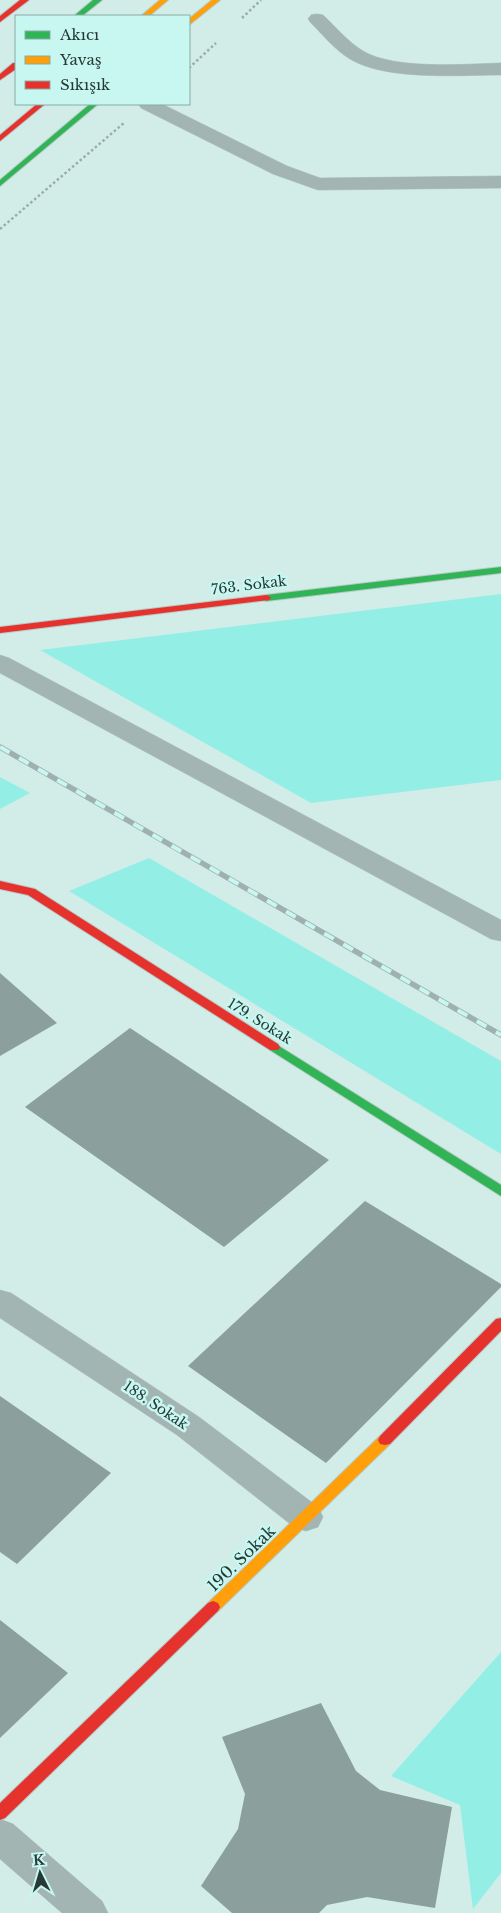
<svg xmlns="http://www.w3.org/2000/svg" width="501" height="1913" font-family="'Libre Baskerville',serif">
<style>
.green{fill:#93efe5}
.building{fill:#8b9f9c}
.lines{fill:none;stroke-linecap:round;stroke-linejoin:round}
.street-casing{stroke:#b6c9c6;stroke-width:1}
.fast-casing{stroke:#b6c9c6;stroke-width:2}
.slow-casing{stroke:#b6c9c6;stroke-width:2}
.jam-casing{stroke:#b6c9c6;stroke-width:2}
.path{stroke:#9bacaa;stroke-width:2.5;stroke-dasharray:2.5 2.5;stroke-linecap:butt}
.street{fill:#a2b5b2;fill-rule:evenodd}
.fast{fill:#30b455;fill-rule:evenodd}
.slow{fill:#ff9f0a;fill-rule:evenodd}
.jam{fill:#e5322d;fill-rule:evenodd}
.rail-casing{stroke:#9fb1af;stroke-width:5.5}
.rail{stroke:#c7f7f0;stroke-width:4;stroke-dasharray:11;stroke-linecap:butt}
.labels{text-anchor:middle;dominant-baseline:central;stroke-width:5;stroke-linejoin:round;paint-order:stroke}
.street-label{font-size:14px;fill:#263936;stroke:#c7f7f0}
.near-street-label{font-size:16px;fill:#263936;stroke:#c7f7f0}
</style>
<rect width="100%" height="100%" fill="#d2ece8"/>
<path class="green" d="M501,594v186l-190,23 -271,-153z
M0,777l30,16 -30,16z
M149,858l352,203v93l-432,-263z
M501,1652v221l-28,36 -13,-104 -69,-29z"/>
<path class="building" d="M0,973l57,50 -57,33z
M130,1028l199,132 -105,87 -199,-140z
M365,1201l136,83v3l-175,176 -138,-97z
M0,1396l111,77 -94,91 -17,-12z
M0,1620l68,53 -68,65z
M321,1703l35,68 24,19 72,17 -17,101 -68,-11 -40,8 -8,8h-87l-31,-27 37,-57 7,-35 -23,-57z"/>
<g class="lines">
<g class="street-casing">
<path id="street" d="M317,14l6,1c13,12 25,27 40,36 32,19 102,13 138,12v12c-41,0 -115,6 -151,-16 -15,-9 -27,-24 -39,-36l-3,-4 3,-4z
M139,104h23l125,62 33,12 181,-2v12l-183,2 -45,-16 -132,-66z
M0,655l9,3 492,262v21l-10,-2 -491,-266z
M0,1290l11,3 188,124 119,90 5,10 -5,10 -12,4 -12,-4 -117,-92 -177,-117z
M0,1819l13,5 89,77 6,12h-46l-62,-54z"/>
</g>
<g class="fast-casing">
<path id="fast" d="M93,0h9l-20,16h-8z
M90,104h8l-98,82v-6z
M501,567v6l-235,28 -5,-3 5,-3z
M274,1043l227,142v11l-231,-146 -2,-3z"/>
</g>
<g class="slow-casing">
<path id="slow" d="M160,0h8l-19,16h-8z
M212,0h8l-31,25v-6z
M385,1435l5,1 2,4 -2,4 -172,167 -5,2 -5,-2 -2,-4 2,-4 172,-167z"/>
</g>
<g class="jam-casing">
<path id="jam" d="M20,0h9l-29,22v-6z
M13,63h3v6l-16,11v-6z
M37,104h8l-45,37v-6z
M266,595l3,1 2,2 -2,2 -269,33v-6z
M0,881l35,8 243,155 2,3 -2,3h-8l-242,-155 -28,-6z
M501,1318v13l-111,113 -5,1 -5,-1 -2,-4 2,-4 116,-117z
M213,1601l5,2 2,4 -2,4 -213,207 -5,2v-17l208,-200z"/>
</g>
<path class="path" d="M242,18l19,-18
M189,68l27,-25
M0,229l125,-107"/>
<use href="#street" class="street"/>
<use href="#fast" class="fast"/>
<use href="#slow" class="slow"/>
<use href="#jam" class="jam"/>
<g class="rail-casing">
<path id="rail" d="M0,747l501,288"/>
</g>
<use href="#rail" class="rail"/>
</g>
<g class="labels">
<g class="street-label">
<text transform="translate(249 585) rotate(-7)">763. Sokak</text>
<text transform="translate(260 1021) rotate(32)">179. Sokak</text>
<text transform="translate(156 1405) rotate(34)">188. Sokak</text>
</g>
<g class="near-street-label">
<text transform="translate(241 1558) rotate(-44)">190. Sokak</text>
</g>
</g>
<rect x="15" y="15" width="175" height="90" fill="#c7f7f0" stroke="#87aba6"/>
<rect x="25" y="31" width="25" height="8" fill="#30b455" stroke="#87aba6"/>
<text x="60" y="40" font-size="15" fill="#263936">Akıcı</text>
<rect x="25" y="56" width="25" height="8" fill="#ff9f0a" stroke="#87aba6"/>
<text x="60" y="65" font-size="15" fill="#263936">Yavaş</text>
<rect x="25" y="81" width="25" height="8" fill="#e5322d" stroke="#87aba6"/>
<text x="60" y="90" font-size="15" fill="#263936">Sıkışık</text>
<g transform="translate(40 1873) rotate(355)" stroke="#c7f7f0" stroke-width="4" paint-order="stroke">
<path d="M0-4L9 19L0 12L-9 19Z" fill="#263936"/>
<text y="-8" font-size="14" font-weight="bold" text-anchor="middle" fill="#263936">K</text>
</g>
</svg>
